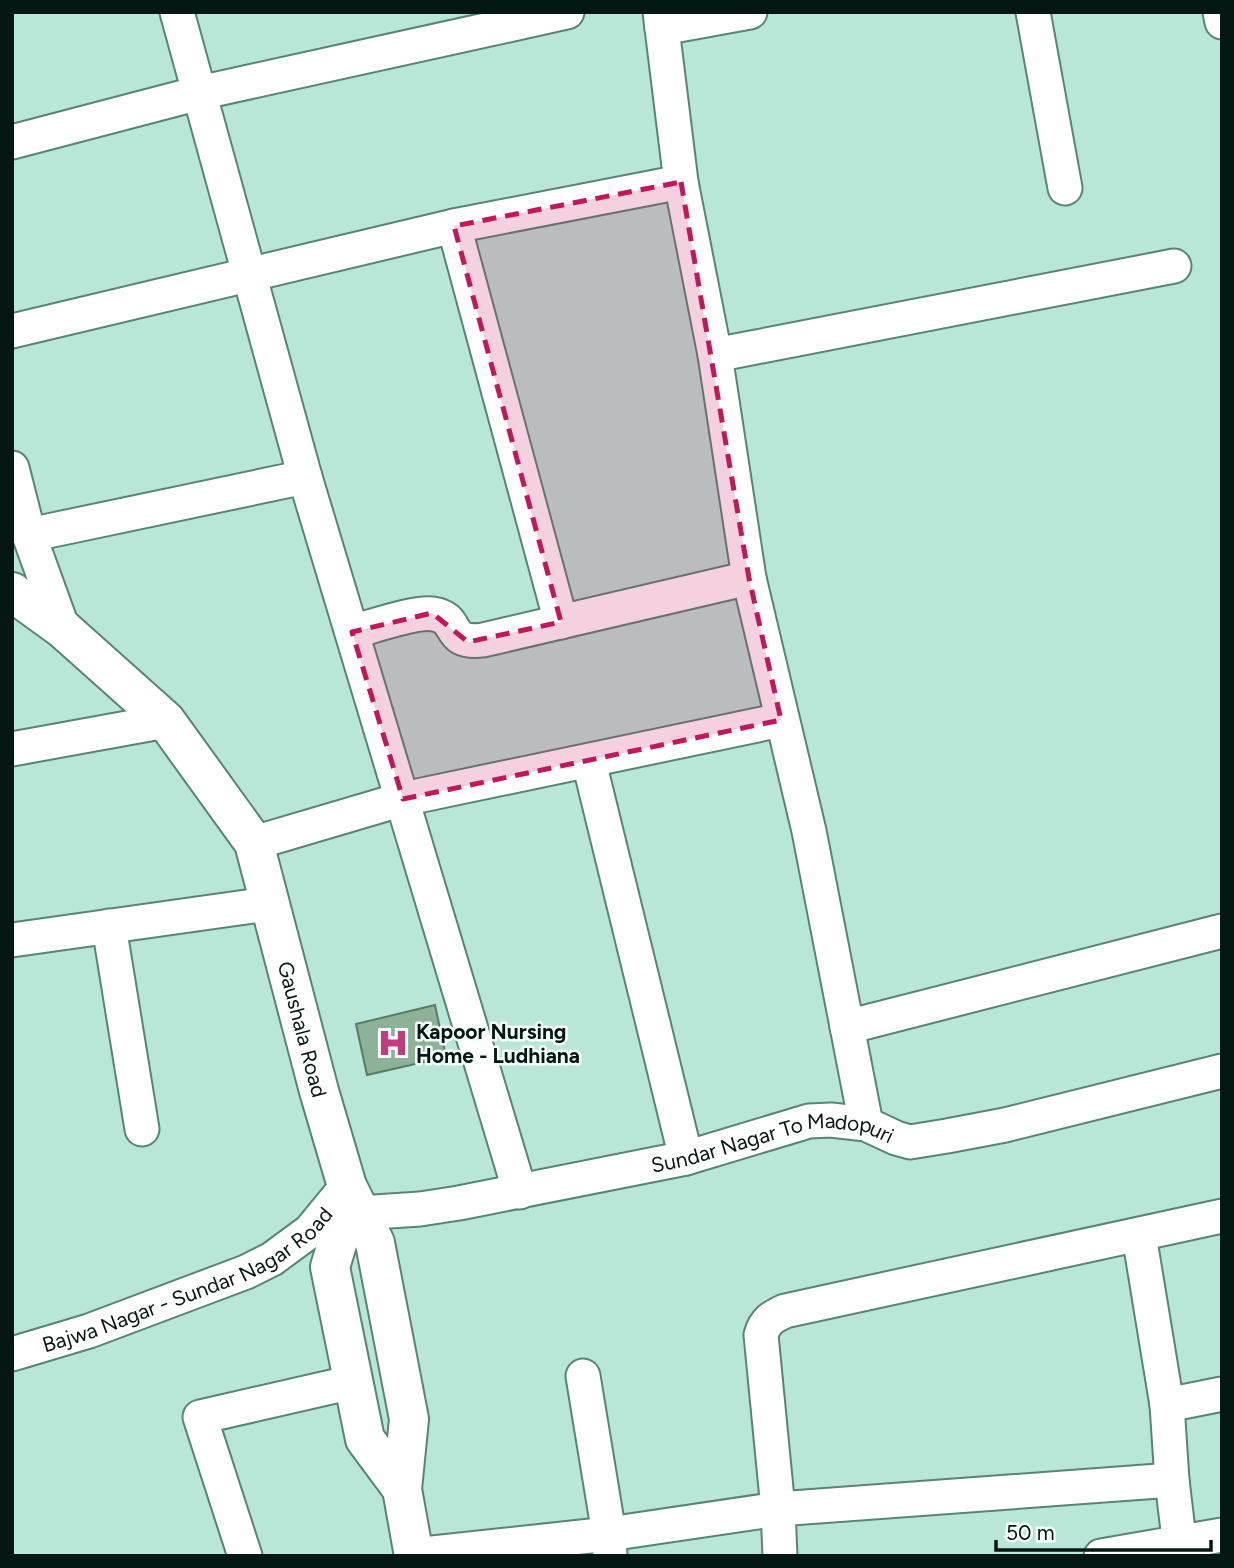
<svg xmlns="http://www.w3.org/2000/svg" width="1234" height="1568" font-family="Figtree,sans-serif">
<style>
.building{fill:#8eb298;stroke:#597b63;stroke-width:2}
.lines{fill:none;stroke-linecap:round;stroke-linejoin:round}
.street-casing{stroke:#588477;stroke-width:37}
.secondary-casing{stroke:#588477;stroke-width:42}
.street{stroke:#fff;stroke-width:33}
.secondary{stroke:#fff;stroke-width:38}
.marked{fill:#c2185b;fill-opacity:0.2;stroke:#c2185b;stroke-width:5;stroke-dasharray:14 9;stroke-linejoin:round}
.labels{text-anchor:middle;dominant-baseline:central;stroke-width:5;stroke-linejoin:round;paint-order:stroke}
.street-label{font-size:21px;fill:#051712;stroke:#f5fffc}
.poi-label{font-size:21px;font-weight:bold;fill:#051712;stroke:#f5fffc;text-anchor:start}
</style>
<rect width="100%" height="100%" fill="#b8e7d8"/>
<path class="building" d="M435,1005l11,52 -79,18 -11,-51z"/>
<g class="lines">
<g class="street-casing">
<g id="street">
<path d="M660,12l21,170 34,173 34,223 60,253 57,293"/>
<path d="M1033,12l32,176"/>
<path d="M1220,12l2,10"/>
<path d="M662,28l88,-16"/>
<path d="M12,142l187,-49 368,-81"/>
<path d="M454,226l107,396"/>
<path d="M12,331l442,-105 227,-44"/>
<path d="M715,355l459,-89"/>
<path d="M12,468l17,67 34,94"/>
<path d="M305,477l215,715"/>
<path d="M29,535l276,-58 -128,-465"/>
<path d="M352,632c19,-5 64,-21 81,-18 29,4 11,31 50,26l266,-62"/>
<path d="M12,749l154,-28"/>
<path d="M589,762l97,396"/>
<path d="M254,843l149,-44 378,-79"/>
<path d="M109,926l33,203"/>
<path d="M12,940l256,-36"/>
<path d="M847,1027l375,-96"/>
<path id="s1" d="M359,1213l61,-4 39,-6 227,-45 123,-37 22,-1 35,4 30,14 14,4 37,-6 58,-11 217,-54"/>
<path d="M1139,1235l28,170 5,75 9,76"/>
<path id="s2" d="M12,1354l77,-23 157,-59 26,-13 38,-28 37,-45"/>
<path d="M583,1376l26,158 1,22"/>
<path d="M1167,1405l55,-11"/>
<path d="M414,1555l195,-21 169,-25 394,-29"/>
<path d="M245,1556l-45,-139 153,-35"/>
<path d="M780,1556l-2,-47 -17,-174c4,-14 11,-18 24,-24l437,-95"/>
<path d="M1101,1556l121,-21"/>
</g>
</g>
<g class="secondary-casing">
<g id="secondary">
<path id="s3" d="M12,592l51,37 103,92 88,122 65,248 28,95 28,57 34,176 -7,70 12,67"/>
<path d="M351,1198l-21,69 35,172 37,50"/>
</g>
</g>
<use href="#street" class="street"/>
<use href="#secondary" class="secondary"/>
</g>
<path class="marked" d="M681,182l68,396 32,142 -378,79 -51,-167 80,-19 36,29 93,-20 -107,-396z"/>
<defs>
<g id="hospital-bare" transform="scale(2.415)"><path d="M-5-5h3v3.5h4V-5h3V5h-3V1.5h-4V5h-3Z" fill="#c13c7e" stroke="#f5fffc" stroke-width="2.5" paint-order="stroke"/></g>
</defs>
<g fill-rule="evenodd">
<use href="#hospital-bare" x="393" y="1043"/>
</g>
<g class="labels">
<g class="street-label">
<text stroke="none"><textPath href="#s3" startOffset="544">Gaushala Road</textPath></text>
<text stroke="none"><textPath href="#s1" startOffset="422">Sundar Nagar To Madopuri</textPath></text>
<text stroke="none"><textPath href="#s2" startOffset="192">Bajwa Nagar - Sundar Nagar Road</textPath></text>
</g>
<g class="poi-label">
<text x="416" y="1031">Kapoor Nursing<tspan x="416" dy="24">Home - Ludhiana</tspan></text>
</g>
</g>
<rect width="1234" height="1568" fill="none" stroke="#051712" stroke-width="28"/>
<path d="M996 1540v10h215v-10" fill="none" stroke="#051712" stroke-width="3.5"/>
<text x="1006" y="1540" font-size="21" fill="#051712" stroke="#f5fffc" stroke-width="5" paint-order="stroke">50 m</text>
</svg>
